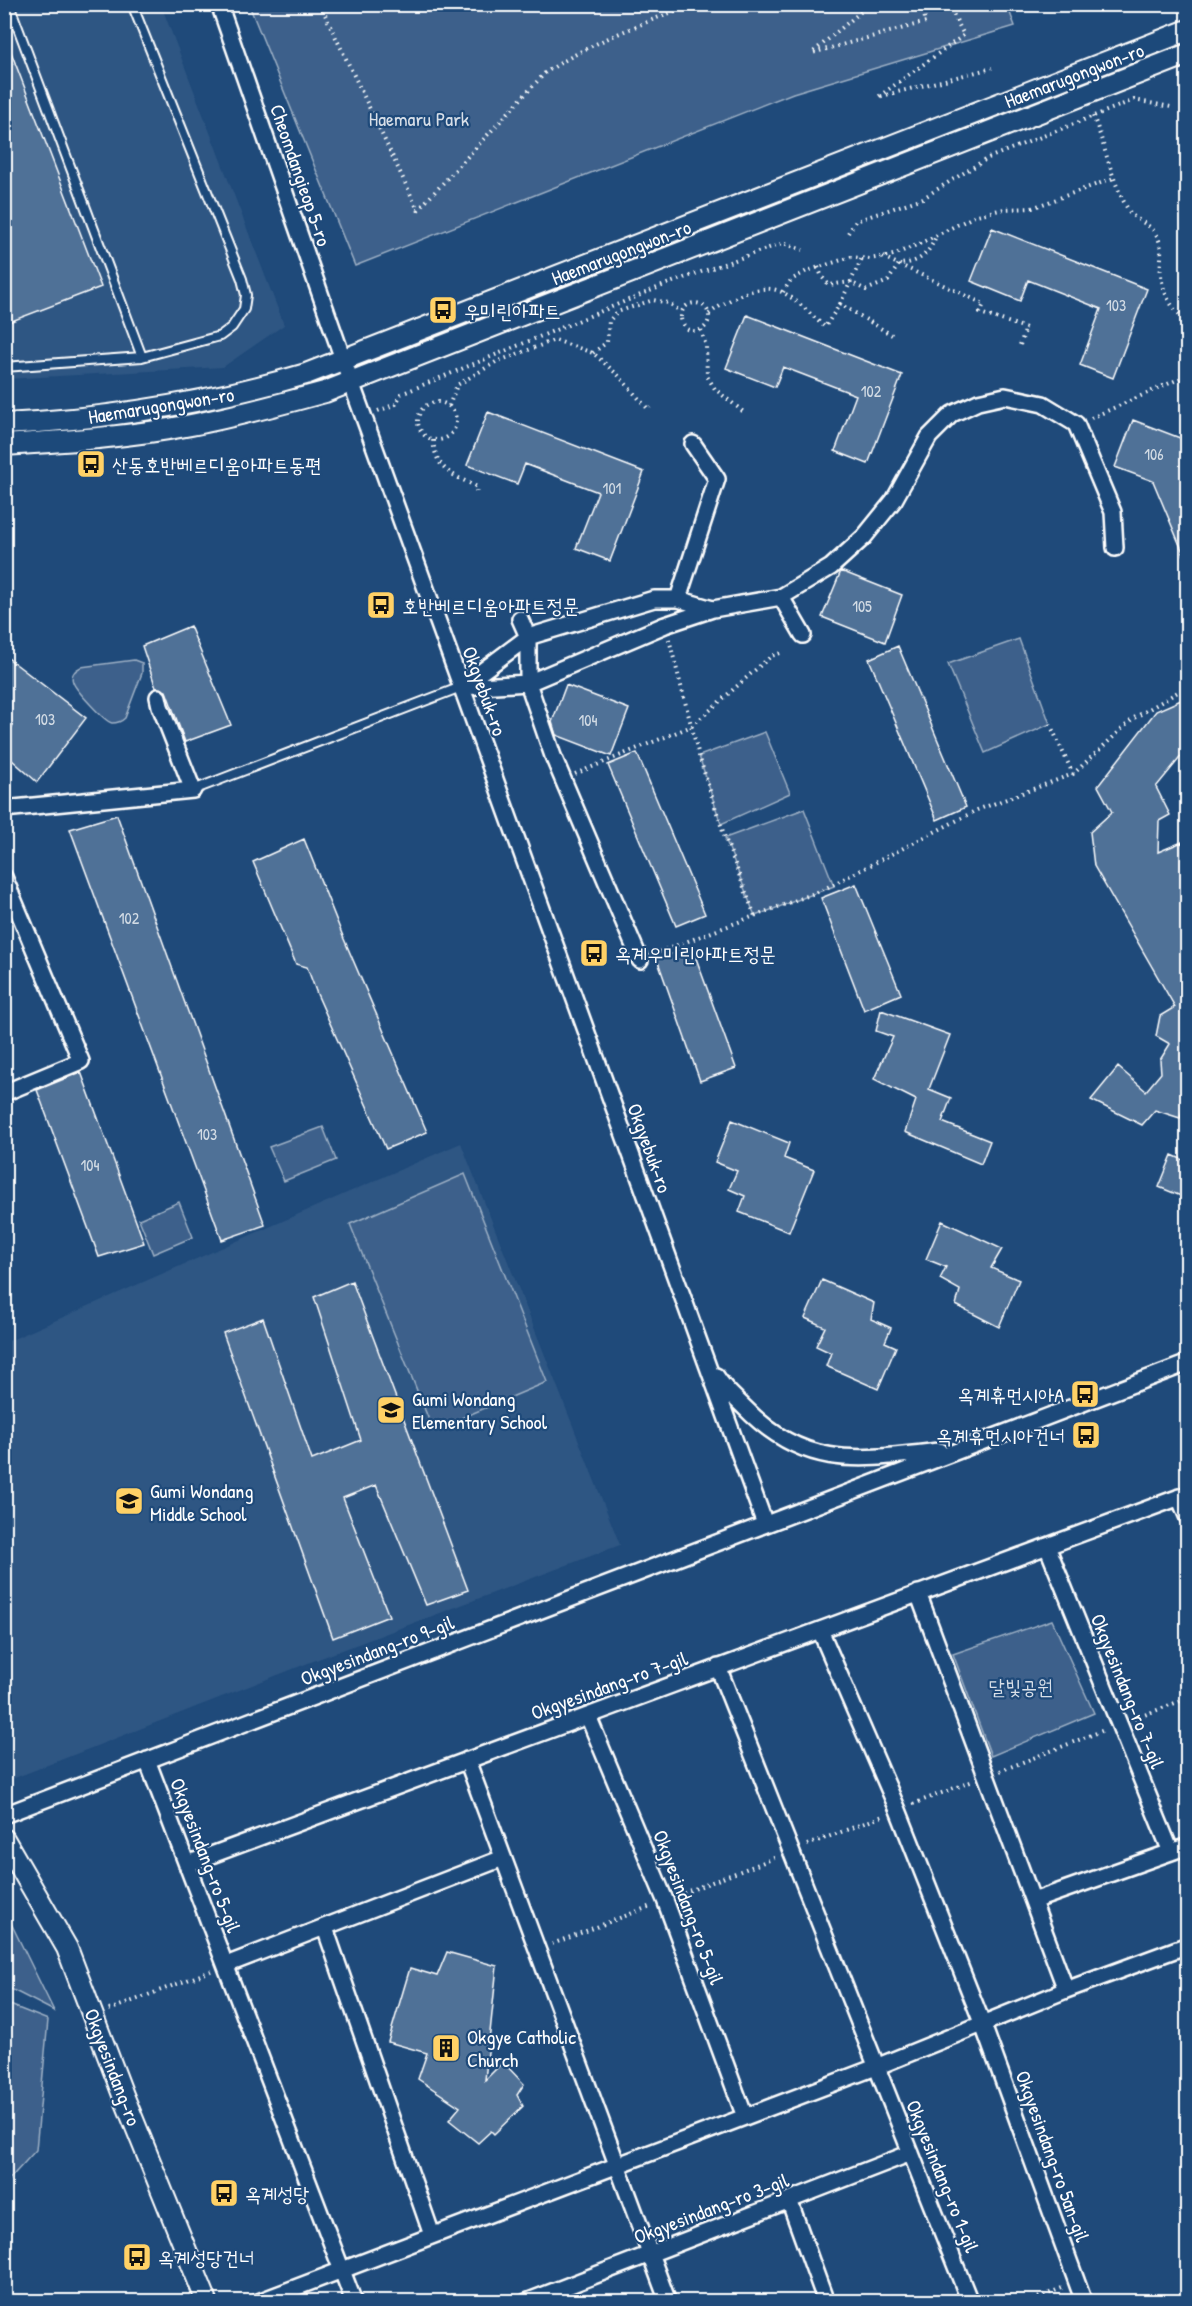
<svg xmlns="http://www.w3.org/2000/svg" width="1192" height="2306" font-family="'Patrick Hand','Poor Story',sans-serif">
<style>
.built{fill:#2e5683}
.green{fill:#3c618b;stroke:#9eb0c5;stroke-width:1.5}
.building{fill:#507197;stroke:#fff;stroke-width:1.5}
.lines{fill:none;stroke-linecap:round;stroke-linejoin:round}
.service-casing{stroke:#fff;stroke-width:12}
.minor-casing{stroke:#fff;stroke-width:20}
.tertiary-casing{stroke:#fff;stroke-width:24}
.path{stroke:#fff;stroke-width:4;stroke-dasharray:1.5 4.5;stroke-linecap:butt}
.service{stroke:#1f4a7a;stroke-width:8}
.minor{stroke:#1f4a7a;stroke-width:15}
.tertiary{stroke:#1f4a7a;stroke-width:20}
.labels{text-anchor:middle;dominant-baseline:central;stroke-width:4.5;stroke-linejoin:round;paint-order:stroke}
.number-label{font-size:16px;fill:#d3dce5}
.street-label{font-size:20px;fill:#fff;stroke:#1f4a7a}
.park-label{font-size:20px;fill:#d8dfe8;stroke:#1f4a7a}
.poi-label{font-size:20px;fill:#fff;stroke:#1f4a7a;text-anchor:start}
</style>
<rect width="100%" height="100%" fill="#1f4a7a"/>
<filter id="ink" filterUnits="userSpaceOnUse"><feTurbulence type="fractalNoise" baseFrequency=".0167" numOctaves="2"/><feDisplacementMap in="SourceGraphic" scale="12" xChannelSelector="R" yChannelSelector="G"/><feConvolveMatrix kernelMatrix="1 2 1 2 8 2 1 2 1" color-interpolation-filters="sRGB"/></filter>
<g filter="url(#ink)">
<path class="built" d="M5,5h156l123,320 -61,42 -218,12z
M461,1143l159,402 -299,113 -309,121 -8,-15v-421z"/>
<path class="green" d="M1007,5l8,21 -222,67 -438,173 -106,-261z
M1019,639l31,85 -65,29 -37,-89z
M134,660l8,3v10l-17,45c-3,3 -7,5 -13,5 -7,-1 -37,-34 -39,-41 -3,-8 2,-12 8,-15z
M765,732l25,61 -69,31 -22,-68z
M804,809l30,77 -79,30 -30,-78z
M323,1127l13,33 -52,21 -15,-34z
M465,1174l82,208 -114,48 -83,-206z
M179,1202l14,35 -40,17 -14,-35z
M1052,1620l42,93 -103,43 -38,-102z
M5,1911l49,100 -49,-25z
M5,2003l43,17 -12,130 -31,34z"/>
<path class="building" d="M6,39l95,248 -97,37v-284z
M992,228l155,61 -34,89 -33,-13 21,-56 -73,-29 -8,21 -49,-20z
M747,315l155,60 -34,89 -33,-13 21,-56 -73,-28 -8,20 -49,-19z
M488,412l156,60 -34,89 -34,-13 22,-56 -73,-28 -8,20 -50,-19z
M1133,420l55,21 -1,121 -34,-81 -38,-14z
M841,571l61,24 -17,47 -63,-25z
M190,626l41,99 -46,17 -19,-51 -10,-3 -14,-42z
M898,646l68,161 -29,13 -68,-161z
M4,655l82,63 -49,64 -33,-29v-17l9,-10 -9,-6z
M566,685l63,24 -18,47 -55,-21 -4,-13z
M1188,697v51l-32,39 14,28 -11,6 -1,31 24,-10 6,14v235l-8,27 -25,-8 -13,15 -51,-25 27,-33 28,24 15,-18 -1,-13 10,-16 -14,-8 4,-20 15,-9 -81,-141 -4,-34 22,-20 -14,-26 58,-75z
M637,753l68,161 -29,12 -68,-161z
M117,815l148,410 -43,15 -152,-411z
M304,839l40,100 83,193 -41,17 -69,-155 -10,-27 -11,-3 -43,-102z
M856,884l45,110 -37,16 -43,-112z
M692,947l44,121 -36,13 -43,-122z
M881,1010l69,25 -21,54 22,9 -9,24 48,19 -9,23 -76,-32 11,-32 -42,-21 19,-42 -17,-6z
M81,1072l63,171 -45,14 -62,-167z
M732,1120l57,23 -5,15 30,12 -25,62 -50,-20 6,-16 -16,-7 8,-18 -22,-9z
M1172,1155l16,7v37l-29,-12z
M942,1221l60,28 -11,19 28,12 -20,47 -43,-22 4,-15 -20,-11 6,-12 -20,-8z
M822,1280l52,23 -3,16 20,9 -6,14 11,5 -18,42 -52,-23 5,-13 -15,-7 9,-19 -20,-9z
M352,1281l116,309 -42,15 -50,-120 -33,13 46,118 -56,22 -110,-305 40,-15 49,142 49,-20 -47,-143z
M447,1952l50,14 -12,114 18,-18 21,22 -7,11 6,11 -29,28 -3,-3 -13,12 -29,-23 11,-13 -42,-28 9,-26 -39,-11 22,-74 27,8z"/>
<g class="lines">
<g class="service-casing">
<path id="service" d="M9,4l133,353
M4,367l138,-10 78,-21 12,-9 12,-18 2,-14 -4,-16 -110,-275
M193,790l268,-103"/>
</g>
<g class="minor-casing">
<path id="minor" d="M219,4l132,378 414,1142
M781,597l22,38
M654,599h24l35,10 -48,16 -137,58 -67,4 67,-50z
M678,599l39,-120 -24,-35
M713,609l68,-12 50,-30 33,-30 30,-37 35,-63 23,-23 26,-12 27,-6 38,8 33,20 37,88 2,36
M520,619l8,18v46l25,73 87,204
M4,809l189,-19 -33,-84 -2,-9
M4,877l77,184 -77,32
M716,1376c7,12 18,21 28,31 61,63 115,53 195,44
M1179,1497l9,21
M1047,1546l124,306
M918,1593l148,397
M820,1630l78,180 85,215 101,277
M718,1667l252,635
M588,1716l77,184 80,217
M147,1760l207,542
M467,1760l201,542
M4,1815l1184,-452
M187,1864l1001,-370
M1033,1901l155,-55
M325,1928l107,307
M226,1965l277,-107
M789,2200l37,102
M258,2302l618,-235 190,-77 122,-45
M526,2302l385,-149"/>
</g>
<g class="tertiary-casing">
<path id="tertiary" d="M4,424c102,-5 204,-21 302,-50l882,-344
M4,445c63,-4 126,-8 187,-20 46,-9 90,-21 134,-33l863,-338
M4,1839l63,109 56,147 84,207"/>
</g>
<path class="path" d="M320,4l98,206 127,-137c45,-31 97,-49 148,-69
M870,4l-58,49 114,-31 -5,-18
M948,4l16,31 -86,62 114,-29
M1093,116c13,31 18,65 36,95 6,10 21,12 27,23 9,16 3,26 5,41 2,18 11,36 27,46
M848,233l8,-12 67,-23 65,-40 146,-58 37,7
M883,257l101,47 -4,9 46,15 -6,17
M818,267l4,10 7,8 21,-3 16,8 22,-9 11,-17c20,-1 30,-10 37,-28
M783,292l8,-12 16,-9 44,-14 19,2 23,-4 26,-11 58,-29 27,-6 28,-1 82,-30
M681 317a14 14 0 1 1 28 0a14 14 0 1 1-28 0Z
M840,304l22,-46
M709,314c18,-14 50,-33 73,-22 16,8 30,24 43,35l15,-23 52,31
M701,330l5,16 1,30 8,13 31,25
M593,353l14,-11 2,-21 8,-9 36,-12 16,3 12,9
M418 421a19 19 0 1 1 38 0a19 19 0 1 1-38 0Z
M449,406l8,-21 39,-23 59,-22 38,13 25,22 30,34 2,-2
M378,411l18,-7 5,-10 266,-110 116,-41 20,7
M1091,418l97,-43
M433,440c3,31 19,34 44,47l-1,7
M669,639l30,117 26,82 30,78
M1050,724l23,50
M575,774l117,-48 79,-70 13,-4
M654,954l166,-63 157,-81 96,-36 61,-56 54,-32
M1134,1719l54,-21
M1000,1771l104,-41
M913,1804l60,-23
M807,1845l76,-29
M678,1895l99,-38
M552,1944l99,-38
M109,2010l102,-39
M1027,2302l35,-14"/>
<use href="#service" class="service"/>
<use href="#minor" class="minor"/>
<use href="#tertiary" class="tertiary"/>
</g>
</g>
<defs>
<g id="bus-square" transform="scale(1.5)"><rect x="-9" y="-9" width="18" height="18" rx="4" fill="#ffd166" stroke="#1f4a7a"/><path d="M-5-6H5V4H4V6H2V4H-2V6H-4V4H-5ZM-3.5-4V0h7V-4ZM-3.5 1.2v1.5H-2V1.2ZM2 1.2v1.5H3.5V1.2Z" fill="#111"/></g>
<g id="school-square" transform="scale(1.5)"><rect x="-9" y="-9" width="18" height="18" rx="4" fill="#ffd166" stroke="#1f4a7a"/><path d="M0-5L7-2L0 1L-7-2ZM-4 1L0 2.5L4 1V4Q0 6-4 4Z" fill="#111"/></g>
<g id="building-square" transform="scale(1.5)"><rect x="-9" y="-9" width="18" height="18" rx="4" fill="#ffd166" stroke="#1f4a7a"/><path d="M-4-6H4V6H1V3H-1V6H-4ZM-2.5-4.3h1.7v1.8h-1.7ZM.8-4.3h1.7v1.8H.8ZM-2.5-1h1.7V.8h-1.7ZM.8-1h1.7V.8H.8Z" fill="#111"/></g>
</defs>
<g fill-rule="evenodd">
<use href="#bus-square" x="443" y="310"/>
<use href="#bus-square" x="91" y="464"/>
<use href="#bus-square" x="381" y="605"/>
<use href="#bus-square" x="594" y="953"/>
<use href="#bus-square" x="1085" y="1394"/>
<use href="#school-square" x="391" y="1410"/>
<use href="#bus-square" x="1086" y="1435"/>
<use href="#school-square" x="129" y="1501"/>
<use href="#building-square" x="446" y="2048"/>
<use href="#bus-square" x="224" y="2193"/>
<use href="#bus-square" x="137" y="2257"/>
</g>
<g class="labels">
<g class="number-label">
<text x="1116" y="305">103</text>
<text x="871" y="391">102</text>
<text x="1154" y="454">106</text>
<text x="612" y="488">101</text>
<text x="862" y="606">105</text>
<text x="45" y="719">103</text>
<text x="588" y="720">104</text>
<text x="129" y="918">102</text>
<text x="207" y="1134">103</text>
<text x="90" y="1165">104</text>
</g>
<g class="street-label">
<text transform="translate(1074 75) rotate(-21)">Haemarugongwon-ro</text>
<text transform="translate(301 175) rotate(71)">Cheomdangieop 5-ro</text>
<text transform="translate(621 252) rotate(-21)">Haemarugongwon-ro</text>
<text transform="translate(161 405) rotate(-9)">Haemarugongwon-ro</text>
<text transform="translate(485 691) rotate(70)">Okgyebuk-ro</text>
<text transform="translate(650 1148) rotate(70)">Okgyebuk-ro</text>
<text transform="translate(377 1650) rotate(-21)">Okgyesindang-ro 9-gil</text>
<text transform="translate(609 1685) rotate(-20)">Okgyesindang-ro 7-gil</text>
<text transform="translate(1128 1691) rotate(68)">Okgyesindang-ro 7-gil</text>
<text transform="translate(206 1855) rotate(69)">Okgyesindang-ro 5-gil</text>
<text transform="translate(689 1907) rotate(69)">Okgyesindang-ro 5-gil</text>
<text transform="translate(113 2067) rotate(69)">Okgyesindang-ro</text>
<text transform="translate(1053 2156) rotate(70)">Okgyesindang-ro 5an-gil</text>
<text transform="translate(943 2176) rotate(68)">Okgyesindang-ro 1-gil</text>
<text transform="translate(711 2208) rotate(-21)">Okgyesindang-ro 3-gil</text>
</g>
<g class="park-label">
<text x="419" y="118">Haemaru Park</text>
<text x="1021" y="1686">달빛공원</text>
</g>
<g class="poi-label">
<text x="464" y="310">우미린아파트</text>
<text x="112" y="464">산동호반베르디움아파트동편</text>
<text x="402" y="605">호반베르디움아파트정문</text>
<text x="615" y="953">옥계우미린아파트정문</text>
<text x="1064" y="1394" text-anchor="end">옥계휴먼시아A</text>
<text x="412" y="1398">Gumi Wondang<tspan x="412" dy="23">Elementary School</tspan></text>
<text x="1065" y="1435" text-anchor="end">옥계휴먼시아건너</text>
<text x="150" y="1490">Gumi Wondang<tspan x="150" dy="23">Middle School</tspan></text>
<text x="467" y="2036">Okgye Catholic<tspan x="467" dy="23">Church</tspan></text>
<text x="245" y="2193">옥계성당</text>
<text x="158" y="2257">옥계성당건너</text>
</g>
</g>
<rect width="1192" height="2306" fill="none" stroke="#1f4a7a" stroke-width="24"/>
<rect x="12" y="12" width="1168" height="2282" fill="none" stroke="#fff" stroke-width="2" filter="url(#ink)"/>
</svg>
